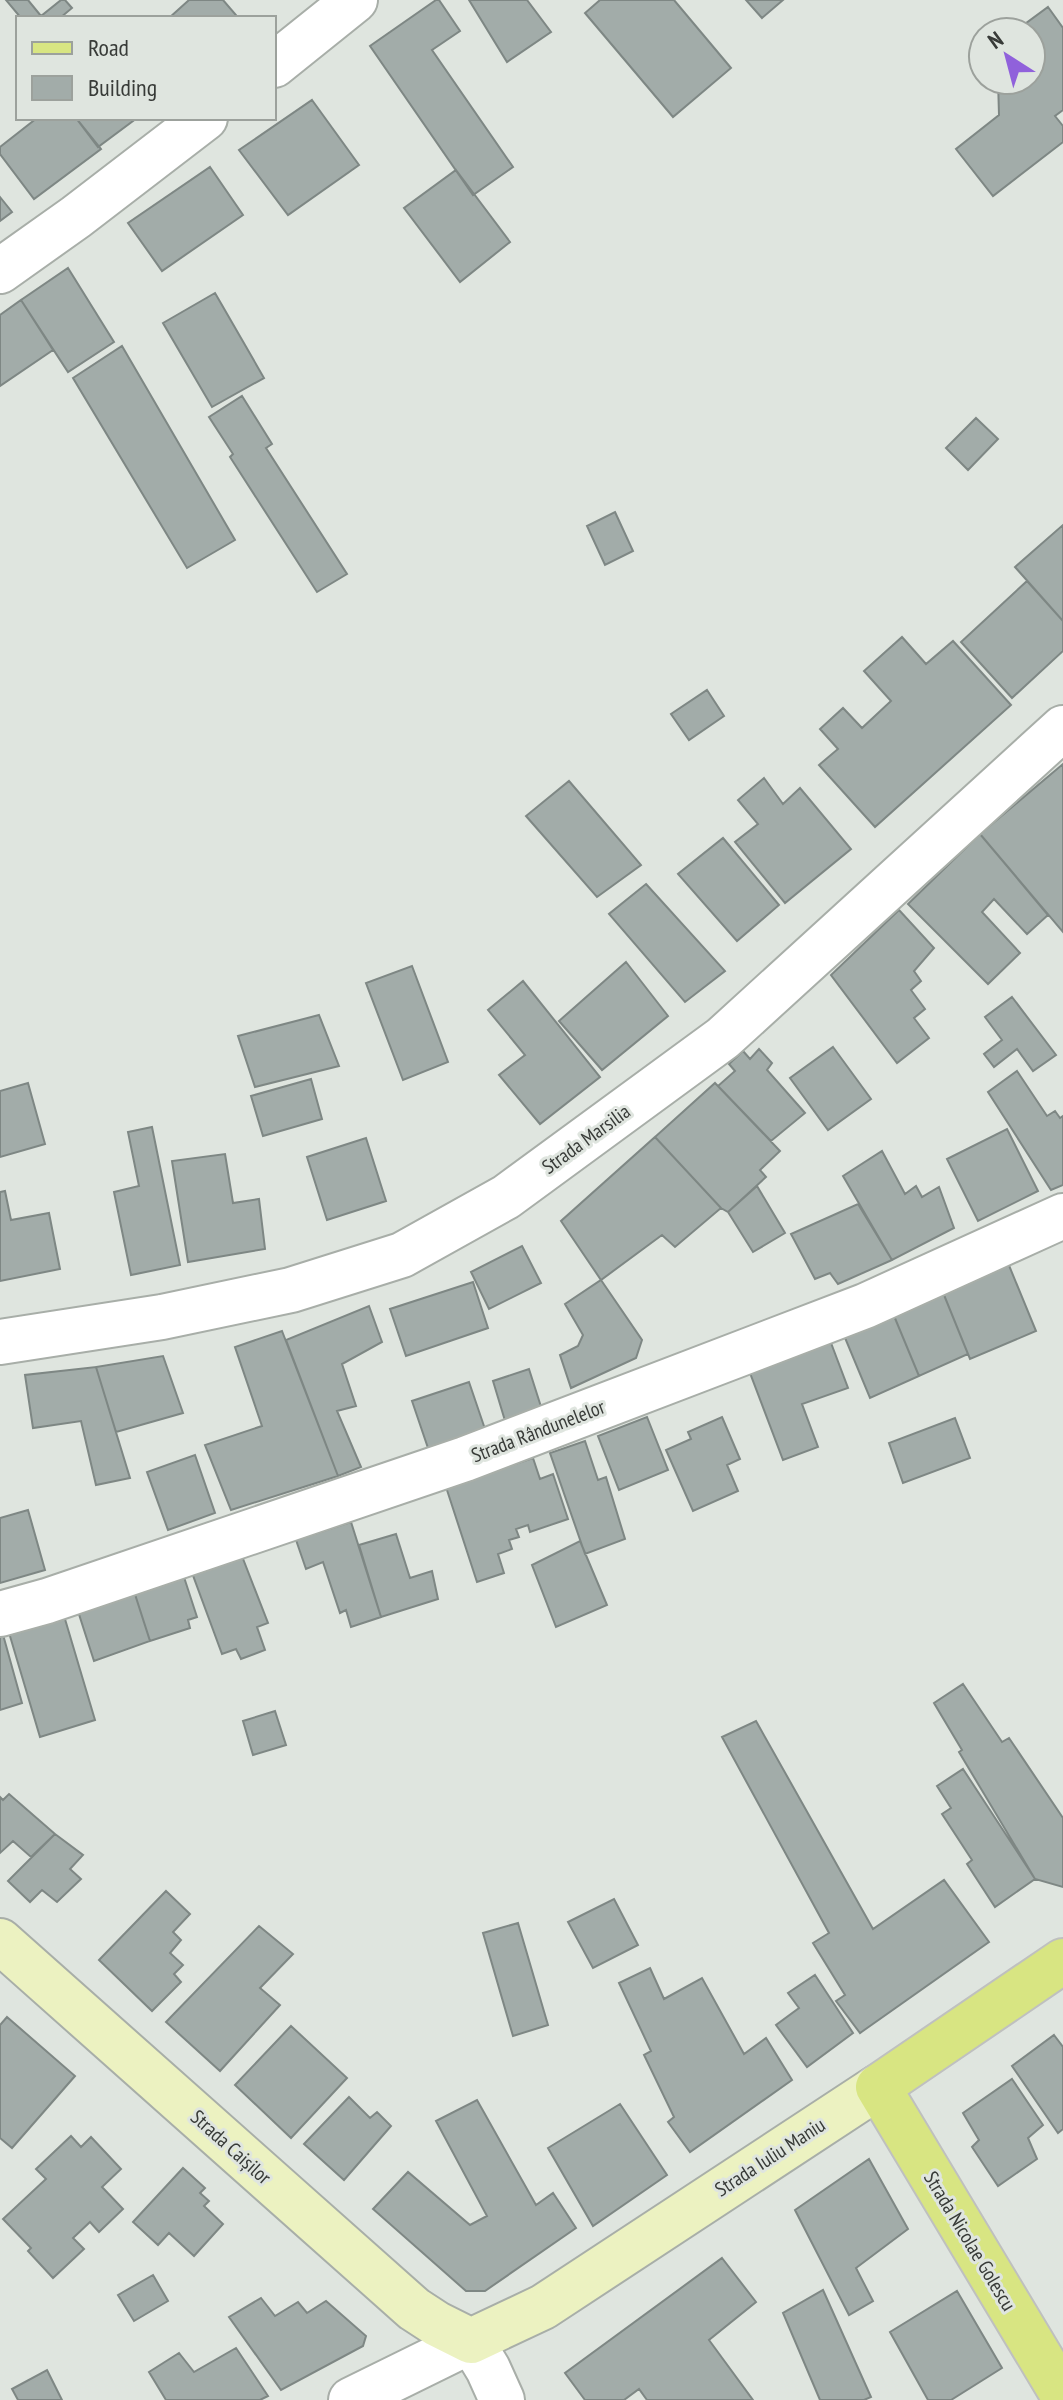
<svg xmlns="http://www.w3.org/2000/svg" width="1063" height="2400" font-family="'PT Sans Narrow',sans-serif">
<style>
.building{fill:#a2aca9;stroke:#7e8784;stroke-width:2}
.lines{fill:none;stroke-linecap:round;stroke-linejoin:round}
.street-casing{stroke:#a8aea8;stroke-width:48}
.secondary-casing{stroke:#a8aea8;stroke-width:48}
.primary-casing{stroke:#bfc0bf;stroke-width:48}
.street{stroke:#fff;stroke-width:44}
.secondary{stroke:#ecf2c1;stroke-width:44}
.primary{stroke:#d8e582;stroke-width:44}
.labels{text-anchor:middle;dominant-baseline:central;stroke-width:6;stroke-linejoin:round;paint-order:stroke}
.street-label{font-size:20px;fill:#383b38;stroke:#dfe5df}
</style>
<rect width="100%" height="100%" fill="#dfe5df"/>
<path class="building" d="M6,0h22l13,16 20,-16h4l7,8 -12,10h-39z
M189,0h34l13,15 -4,3h-63z
M436,0h3l21,31 -28,19 81,117 -40,28 -103,-149z
M469,0h58l24,32 -44,30z
M600,0h74l57,68 -58,49 -88,-104z
M746,0h37l-21,18z
M1048,7l15,21v82l-8,6 8,10v16l-70,54 -37,-47 43,-34 -1,-35h33v-48h-17z
M312,100l47,65 -71,50 -49,-65z
M37,118h39l25,31 -67,50 -34,-45v-7z
M76,118h61l-39,29z
M210,167l33,48 -81,56 -34,-48z
M456,170l54,72 -50,40 -56,-74z
M0,197l12,15 -12,9z
M68,268l46,74 -46,30 -47,-72z
M215,293l49,85 -52,29 -49,-84z
M21,300l32,50 -53,36v-71z
M122,346l113,194 -48,28 -114,-190z
M242,396l30,48 -6,4 81,126 -30,18 -87,-135 3,-3 -24,-37z
M976,418l22,21 -30,31 -22,-22z
M615,512l18,39 -28,14 -18,-39z
M1063,525v96l-48,-54z
M1027,581l36,40v30l-51,47 -51,-56z
M902,637l24,27 27,-23 58,64 -136,122 -56,-62 19,-16 -18,-20 23,-21 19,20 29,-27 -27,-30z
M707,690l17,26 -35,24 -18,-26z
M1063,764v168l-83,-98z
M764,778l19,26 17,-16 51,61 -66,54 -50,-61 23,-18 -20,-24z
M569,781l72,84 -44,32 -71,-81z
M980,834l68,81 -21,19 -33,-35 -12,13 38,41 -32,31 -80,-80z
M723,838l56,67 -42,36 -59,-67z
M646,884l79,87 -40,31 -76,-88z
M899,910l35,38 -20,23 7,10 -10,9 14,19 -11,9 15,20 -32,25 -66,-88z
M626,962l42,54 -66,54 -43,-49z
M412,966l36,96 -45,18 -37,-97z
M523,981l77,96 -60,47 -41,-49 26,-20 -37,-45z
M1012,997l44,58 -23,16 -16,-22 -23,18 -10,-13 18,-14 -17,-23z
M319,1015l20,51 -84,21 -17,-51z
M833,1047l38,52 -43,31 -38,-52z
M759,1049l13,14 -5,7 38,43 -34,28 -53,-55 17,-15 -6,-7 14,-13 7,8z
M1017,1071l30,45 8,-5 5,7 3,-2v69l-12,5 -63,-98z
M311,1079l11,40 -59,17 -12,-40z
M28,1083l17,61 -45,13v-66z
M715,1083l65,68 -20,19 6,7 -38,35 -7,-4 -66,-71z
M152,1127l28,138 -49,10 -17,-83 25,-6 -11,-54z
M1007,1129l31,62 -60,30 -31,-62z
M655,1137l66,71 -46,39 -13,-12 -61,45 -40,-59z
M366,1138l20,63 -59,19 -20,-63z
M882,1151l23,43 11,-8 6,11 17,-10 15,41 -62,32 -49,-84z
M225,1154l8,49 26,-4 6,50 -77,13 -16,-101z
M757,1186l28,47 -32,19 -25,-40z
M5,1191l6,29 38,-7 11,56 -60,12v-89z
M858,1204l34,56 -54,24 -8,-11 -15,6 -24,-45z
M522,1246l19,37 -52,26 -18,-37z
M1008,1263l28,68 -66,28 -28,-69z
M601,1280l41,60 -6,18 -65,30 -11,-33 18,-9 5,-11 -18,-31z
M473,1282l15,46 -82,28 -16,-47z
M942,1290l26,64 -49,22 -27,-65z
M369,1306l13,36 -40,22 14,42 -19,5 24,56 -23,9 -52,-136z
M892,1311l27,65 -49,22 -27,-65z
M282,1331l56,145 -107,34 -26,-65 57,-19 -27,-79z
M828,1335l20,53 -46,16 16,43 -35,13 -36,-95z
M163,1356l20,57 -67,19 -20,-65z
M96,1367l34,111 -34,7 -15,-64 -48,7 -8,-53z
M529,1369l14,44 -37,11 -13,-43z
M469,1382l16,47 -57,19 -16,-47z
M647,1417l21,53 -49,20 -21,-54z
M722,1417l18,42 -13,6 11,26 -45,20 -27,-61 25,-11 -3,-7z
M955,1418l15,40 -67,25 -14,-40z
M585,1441l13,39 8,-3 19,62 -40,15 -35,-101z
M195,1455l20,58 -47,17 -21,-58z
M533,1458l7,21 13,-5 15,45 -38,13 -2,-7 -12,4 3,8 -10,3 3,9 -14,5 6,19 -27,9 -31,-95z
M28,1510l17,60 -45,13v-65z
M351,1522l30,95 -30,10 -5,-17 -6,3 -17,-51 -17,7 -10,-29z
M396,1534l14,44 22,-7 6,28 -57,18 -22,-72z
M580,1541l27,64 -51,22 -24,-62z
M240,1551l28,72 -11,4 8,23 -24,9 -5,-10 -14,5 -31,-84z
M182,1571l15,46 -9,3 2,8 -40,13 -17,-53z
M133,1588l17,53 -56,20 -17,-53z
M62,1609l33,111 -55,17 -33,-111z
M2,1631l20,72 -22,7v-78z
M963,1684l39,58 7,-4 54,80v69l-28,-8 -76,-127 3,-2 -28,-47z
M275,1711l11,34 -33,10 -10,-34z
M756,1721l117,208 71,-49 45,62 -129,91 -24,-32 9,-6 -32,-52 16,-10 -107,-196z
M963,1769l72,110 -40,28 -28,-43 5,-4 -30,-46 9,-6 -14,-22z
M9,1794l46,40 -24,23 -18,-16 -13,12v-56l3,3z
M55,1834l28,21 -13,14 11,10 -24,23 -15,-12 -12,12 -22,-21z
M166,1891l24,23 -17,18 8,8 -11,13 13,12 -9,9 7,8 -29,29 -53,-51z
M614,1899l24,46 -45,23 -25,-46z
M518,1923l30,102 -35,11 -30,-103z
M259,1926l34,28 -33,34 20,17 -60,66 -54,-49z
M650,1968l14,31 38,-21 42,76 22,-16 26,42 -102,72 -22,-30 6,-5 -30,-62 7,-4 -32,-68z
M815,1975l38,58 -46,34 -31,-42 23,-17 -11,-15z
M7,2017l68,59 -63,72 -12,-10v-113z
M291,2026l56,52 -56,60 -56,-53z
M1054,2035l9,12v82l-5,4 -46,-67z
M1012,2079l31,46 -15,13 9,21 -39,27 -26,-39 7,-7 -16,-27z
M349,2097l21,21 7,-6 14,14 -47,54 -40,-36z
M477,2100l59,105 17,-12 23,35 -91,63h-19l-93,-82 35,-37 62,53 17,-9 -51,-95z
M620,2104l47,71 -74,51 -45,-78z
M71,2136l10,11 10,-10 30,32 -19,18 21,22 -24,23 -9,-10 -17,16 11,11 -31,29 -25,-27 3,-3 -28,-29 43,-40 -10,-10z
M869,2159l39,70 -52,39 17,33 -24,14 -54,-105z
M183,2168l22,20 -5,5 9,8 -5,5 19,18 -29,32 -25,-23 -11,12 -25,-23z
M722,2258l34,44 -47,38 44,60h-106l-8,-11 -15,11h-39l-20,-27z
M153,2275l15,26 -34,20 -16,-26z
M823,2290l48,107 -7,3h-44l-37,-87z
M957,2291l45,77 -51,32h-23l-38,-68z
M261,2298l14,18 23,-14 9,11 19,-12 40,35 -3,10 -82,44 -52,-73z
M236,2348l32,48 -8,4h-94l-17,-28 30,-19 15,19z
M47,2370l15,30h-44l-6,-11z"/>
<g class="lines">
<g class="street-casing">
<path id="street" d="M274,65l81,-65
M0,271l76,-54 129,-99
M0,1342l162,-25 129,-27 111,-35 104,-58 217,-159 340,-310
M0,1614l47,-13 418,-142 400,-153 198,-90
M351,2400l120,-59 17,28 14,31"/>
</g>
<g class="secondary-casing">
<path id="secondary" d="M0,1941l414,368 23,15 34,17 72,-34 335,-220"/>
</g>
<g class="primary-casing">
<path id="primary" d="M1063,1961l-185,126 185,308"/>
</g>
<use href="#street" class="street"/>
<use href="#secondary" class="secondary"/>
<use href="#primary" class="primary"/>
</g>
<g class="labels">
<g class="street-label">
<text transform="translate(586 1139) rotate(-36)">Strada Marsilia</text>
<text transform="translate(538 1431) rotate(-21)">Strada Rândunelelor</text>
<text transform="translate(231 2147) rotate(42)">Strada Caișilor</text>
<text transform="translate(770 2157) rotate(-33)">Strada Iuliu Maniu</text>
<text transform="translate(970 2241) rotate(59)">Strada Nicolae Golescu</text>
</g>
</g>
<rect x="16" y="16" width="260" height="104" fill="#dfe5df" stroke="#9ca19c" stroke-width="2"/>
<rect x="32" y="42" width="40" height="12" fill="#d8e582" stroke="#9ca19c" stroke-width="2"/>
<text x="88" y="56" font-size="24" fill="#383b38">Road</text>
<rect x="32" y="76" width="40" height="24" fill="#a2aca9" stroke="#9ca19c" stroke-width="2"/>
<text x="88" y="96" font-size="24" fill="#383b38">Building</text>
<g transform="translate(1007 56) rotate(324)"><circle r="38" fill="#dfe5df" stroke="#9ca19c" stroke-width="2"/>
<path d="M0-6L14 30L0 20L-14 30Z" fill="#9061db"/>
<text y="-12" font-size="22" font-weight="bold" text-anchor="middle" fill="#383b38">N</text>
</g>
</svg>
